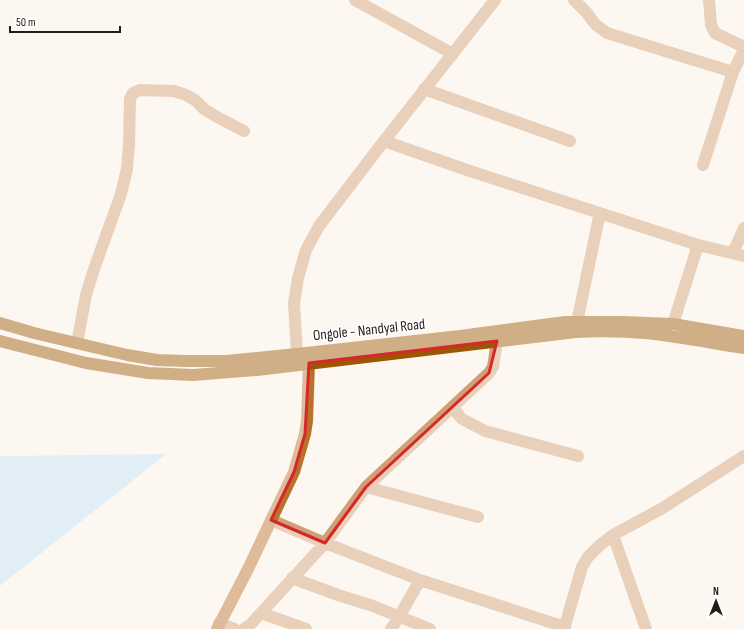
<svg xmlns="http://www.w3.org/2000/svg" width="744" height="629" font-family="'Sofia Sans Condensed',sans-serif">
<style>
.water{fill:#c2e3fb}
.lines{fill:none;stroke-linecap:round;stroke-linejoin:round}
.street{stroke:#d19f76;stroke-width:12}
.secondary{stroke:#b9722e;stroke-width:12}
.primary{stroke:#9c5703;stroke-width:12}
.marked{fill:none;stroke:#d62828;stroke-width:3;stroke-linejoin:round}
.labels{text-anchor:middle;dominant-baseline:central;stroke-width:3;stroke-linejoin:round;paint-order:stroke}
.street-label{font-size:15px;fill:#221d18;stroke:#fff}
</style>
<rect width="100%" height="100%" fill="#fdf7f2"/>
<path class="water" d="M166,454l-166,132v-130z"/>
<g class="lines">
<path class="street" d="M355,0l98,54
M574,0l13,13 8,11 12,9 126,39 11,-22
M709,0l2,25 4,8 29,14
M424,89l146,52
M384,141l80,28 234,76
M703,165l30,-93
M733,253l11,-25
M577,322l23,-109
M673,324l25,-79 46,11
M77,343l9,-48 8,-26 27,-75 6,-25 2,-24 1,-46 3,-6 7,-3 34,1 12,4 9,5 9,9 13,8 27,14
M297,354l-3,-51 4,-25 8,-28 13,-24 65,-85 111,-141
M452,407l10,12 23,12 93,25
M366,487l112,30
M271,520l54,23 95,37 145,47
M613,535l33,94
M292,578l46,17 35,11 57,23
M261,613l45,16
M219,623l16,6
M244,629l6,-4 75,-82 41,-56 123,-114 4,-6 4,-26
M391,629l8,-12 21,-37
M564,629l18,-62 6,-10 11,-11 14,-11 48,-26 83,-53"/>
<path class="secondary" d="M217,629l31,-60 46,-97 11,-38 2,-13 2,-58"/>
<path class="primary" d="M0,323l34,10 93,22 30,5 28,1h41l71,-7 163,-18 105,-14h57l51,2 71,12
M0,341l86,22 62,10 45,2 64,-5 319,-38c23,-1 45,-1 68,1 33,3 67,10 100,15"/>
</g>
<path d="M0 0H744V629H0ZM497,341l-8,32 -123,114 -41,56 -54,-23 23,-48 11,-38 4,-71z" fill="#fdf7f2" fill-opacity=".55" fill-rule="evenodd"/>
<path class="marked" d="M497,341l-8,32 -123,114 -41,56 -54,-23 23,-48 11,-38 4,-71z"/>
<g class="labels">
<g class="street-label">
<text transform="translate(369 330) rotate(-6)">Ongole - Nandyal Road</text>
</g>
</g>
<g transform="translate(716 601)" stroke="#ffffff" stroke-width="3" paint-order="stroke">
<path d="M0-3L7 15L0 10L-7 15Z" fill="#221d18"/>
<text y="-6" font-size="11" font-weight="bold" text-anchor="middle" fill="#221d18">N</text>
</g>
<path d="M10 26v6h110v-6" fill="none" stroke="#221d18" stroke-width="2"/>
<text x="16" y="26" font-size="12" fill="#221d18" stroke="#ffffff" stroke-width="3" paint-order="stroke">50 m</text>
</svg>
